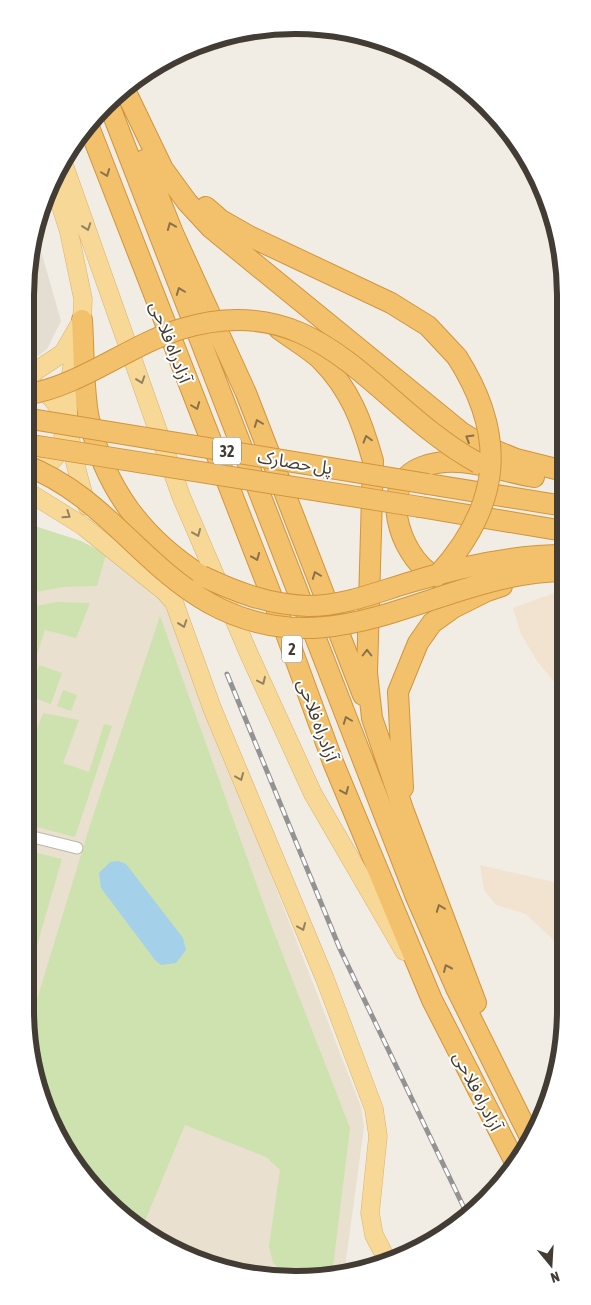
<svg xmlns="http://www.w3.org/2000/svg" width="591" height="1305" font-family="'Asap Condensed','Noto Sans Arabic',sans-serif">
<style>
.residential{fill:#e4ded2}
.commercial{fill:#f2e2d0}
.education{fill:#e9e0cf}
.green{fill:#cde2af}
.water{fill:#a4d0ea}
.lines{fill:none;stroke-linecap:round;stroke-linejoin:round}
.street-casing{stroke:#beb6aa;stroke-width:13}
.primary-casing{stroke:#dab469;stroke-width:19}
.highway-casing{stroke:#d1953d;stroke-width:22}
.street{stroke:#fff;stroke-width:11}
.primary{stroke:#f7d897;stroke-width:18}
.highway{stroke:#f3c16c;stroke-width:20}
.rail-casing{stroke:#939393;stroke-width:5}
.rail{stroke:#fff;stroke-width:3;stroke-dasharray:9;stroke-linecap:butt}
.highway-bridge-casing{stroke:#d1953d;stroke-width:22;stroke-linecap:butt}
.highway-bridge{stroke:#f3c16c;stroke-width:20}
.oneway{stroke:#89714a}
.oneway2{stroke:#938261}
.labels{text-anchor:middle;dominant-baseline:central;stroke-width:4;stroke-linejoin:round;paint-order:stroke}
.shield{fill:#fff;stroke:#7b7671;stroke-width:1}
.shield-label{font-size:16px;font-weight:bold;fill:#423c34}
.street-label{font-size:18px;fill:#423c34;stroke:#fff}
.rim{fill:none;stroke:#423c34;stroke-width:6}
</style>
<rect width="100%" height="100%" fill="#f1ece4"/>
<path class="residential" d="M37,237l24,84 -14,28 -22,17v-71z"/>
<path class="commercial" d="M565,589v106l-28,-34 -16,-27 -8,-26z
M480,865l86,20v67l-40,-38 -30,-9 -12,-15z"/>
<path class="education" d="M25,523l56,18 25,13 58,46 197,507 3,20 -20,148h-101l-82,-31 -69,-56 -53,-91 -14,-88z"/>
<path class="green" d="M25,523l56,18 25,13 -9,32 -34,1 -38,7z
M57,602l33,1 -14,35 -31,-8 -20,61v-83z
M160,616l112,311 78,201 -18,147h-45l-14,-12 -4,-17 11,-76 -14,-13 -81,-32 -43,103 -50,-40 -53,-91 -11,-68 63,-207z
M39,665l23,8 -11,31 -21,-8z
M63,690l14,5 -6,16 -14,-5z
M43,713l36,7 -16,43 26,9 15,-48 8,2 -37,111 -50,-13v-71h3z
M25,850l37,9 -37,128z"/>
<path class="water" d="M118,861l8,3 57,74 3,12 -10,13 -15,2 -6,-5 -54,-72 -2,-15 11,-11z"/>
<g class="lines">
<g class="street-casing">
<path id="street" d="M25,835l52,13"/>
</g>
<g class="primary-casing">
<path id="primary" d="M64,165l117,331 68,158 64,140 91,157
M78,337c-4,19 -8,38 -10,58 -2,38 8,75 19,111
M25,378l38,-25 19,-33 1,-21 -14,-67 -16,-51
M25,471c8,-2 17,-3 23,-7 20,-14 20,-47 5,-64 -5,-7 -12,-10 -19,-14
M25,490l58,36 81,65 10,11 38,106 113,271 49,130 4,27 -8,77 4,22 13,25"/>
</g>
<g class="highway-casing">
<path id="highway" d="M125,90l38,79 24,33 24,26 250,204 21,13 34,14 48,12
M108,102l308,795 40,91 74,149
M89,127l195,501 49,134 99,238 83,162
M144,160l29,73 73,160 117,302
M206,207l15,13 28,16 142,67 37,23 29,31
M82,320c2,30 1,70 7,99 16,69 53,119 113,157
M279,329c13,10 29,19 41,30 30,30 42,62 53,102l-6,212 5,45 32,94 72,191
M428,484l136,22
M420,507l144,24
M478,589c-16,-2 -33,-6 -47,-15 -31,-20 -55,-90 -9,-107 36,-14 76,4 112,10
M403,788l-5,-96 20,-49 14,-20 21,-15 34,-17 15,-5"/>
</g>
<use href="#street" class="street"/>
<use href="#primary" class="primary"/>
<use href="#highway" class="highway"/>
<g class="rail-casing">
<path id="rail" d="M227,674l113,275 127,265"/>
</g>
<use href="#rail" class="rail"/>
<g class="highway-bridge-casing">
<path id="highway-bridge" d="M25,395c56,-9 102,-49 156,-66 142,-43 191,76 297,134
M25,418l403,66
M25,444l395,63
M25,465c78,30 115,99 184,138 129,71 228,-31 356,-32
M202,576c34,16 67,29 106,30 36,0 69,-14 103,-24 51,-15 100,-27 154,-27
M437,576c64,-70 71,-139 20,-219"/>
</g>
<use href="#highway-bridge" class="highway-bridge"/>
</g>
<defs><path id="oneway-chevron" d="M-2-3.5L2.5 0L-2 3.5" fill="none" stroke-width="1.6" stroke-linecap="round" stroke-linejoin="round" transform="scale(1.25)"/></defs>
<g class="oneway">
<use href="#oneway-chevron" transform="translate(106 173) rotate(69)"/>
<use href="#oneway-chevron" transform="translate(171 226) rotate(-112)"/>
<use href="#oneway-chevron" transform="translate(180 291) rotate(-111)"/>
<use href="#oneway-chevron" transform="translate(196 406) rotate(69)"/>
<use href="#oneway-chevron" transform="translate(258 423) rotate(-111)"/>
<use href="#oneway-chevron" transform="translate(469 438) rotate(-149)"/>
<use href="#oneway-chevron" transform="translate(367 439) rotate(-106)"/>
<use href="#oneway-chevron" transform="translate(256 557) rotate(68)"/>
<use href="#oneway-chevron" transform="translate(316 575) rotate(-111)"/>
<use href="#oneway-chevron" transform="translate(367 653) rotate(-90)"/>
<use href="#oneway-chevron" transform="translate(347 720) rotate(-111)"/>
<use href="#oneway-chevron" transform="translate(345 791) rotate(67)"/>
<use href="#oneway-chevron" transform="translate(440 908) rotate(-111)"/>
<use href="#oneway-chevron" transform="translate(447 968) rotate(-114)"/>
</g>
<g class="oneway2">
<use href="#oneway-chevron" transform="translate(87 227) rotate(70)"/>
<use href="#oneway-chevron" transform="translate(141 380) rotate(71)"/>
<use href="#oneway-chevron" transform="translate(67 515) rotate(34)"/>
<use href="#oneway-chevron" transform="translate(197 533) rotate(67)"/>
<use href="#oneway-chevron" transform="translate(183 624) rotate(71)"/>
<use href="#oneway-chevron" transform="translate(262 681) rotate(65)"/>
<use href="#oneway-chevron" transform="translate(240 777) rotate(67)"/>
<use href="#oneway-chevron" transform="translate(302 927) rotate(67)"/>
</g>
<g class="labels">
<g class="shield">
<rect x="213" y="437.5" width="28" height="27" rx="4"/>
<rect x="282" y="635.5" width="20" height="27" rx="4"/>
</g>
<g class="shield-label">
<text x="227" y="451">32</text>
<text x="292" y="649">2</text>
</g>
<g class="street-label">
<text transform="translate(171 342) rotate(69)">آزادراه فلاحی</text>
<text transform="translate(295 462) rotate(9)">پل حصارک</text>
<text transform="translate(318 720) rotate(70)">آزادراه فلاحی</text>
<text transform="translate(478 1091) rotate(63)">آزادراه فلاحی</text>
</g>
</g>
<path d="M0 0H591V1305H0ZM295 34H296A261 261 0 0 1 557 295V1010A261 261 0 0 1 296 1271H295A261 261 0 0 1 34 1010V295A261 261 0 0 1 295 34Z" fill="#fff" fill-rule="evenodd"/>
<path class="rim" d="M295 34H296A261 261 0 0 1 557 295V1010A261 261 0 0 1 296 1271H295A261 261 0 0 1 34 1010V295A261 261 0 0 1 295 34Z"/>
<g transform="translate(551 1265) rotate(162)" stroke="#ffffff" stroke-width="4" paint-order="stroke">
<path d="M0-4L9 19L0 12L-9 19Z" fill="#423c34"/>
<text y="-8" font-size="14" font-weight="bold" text-anchor="middle" fill="#423c34">N</text>
</g>
</svg>
